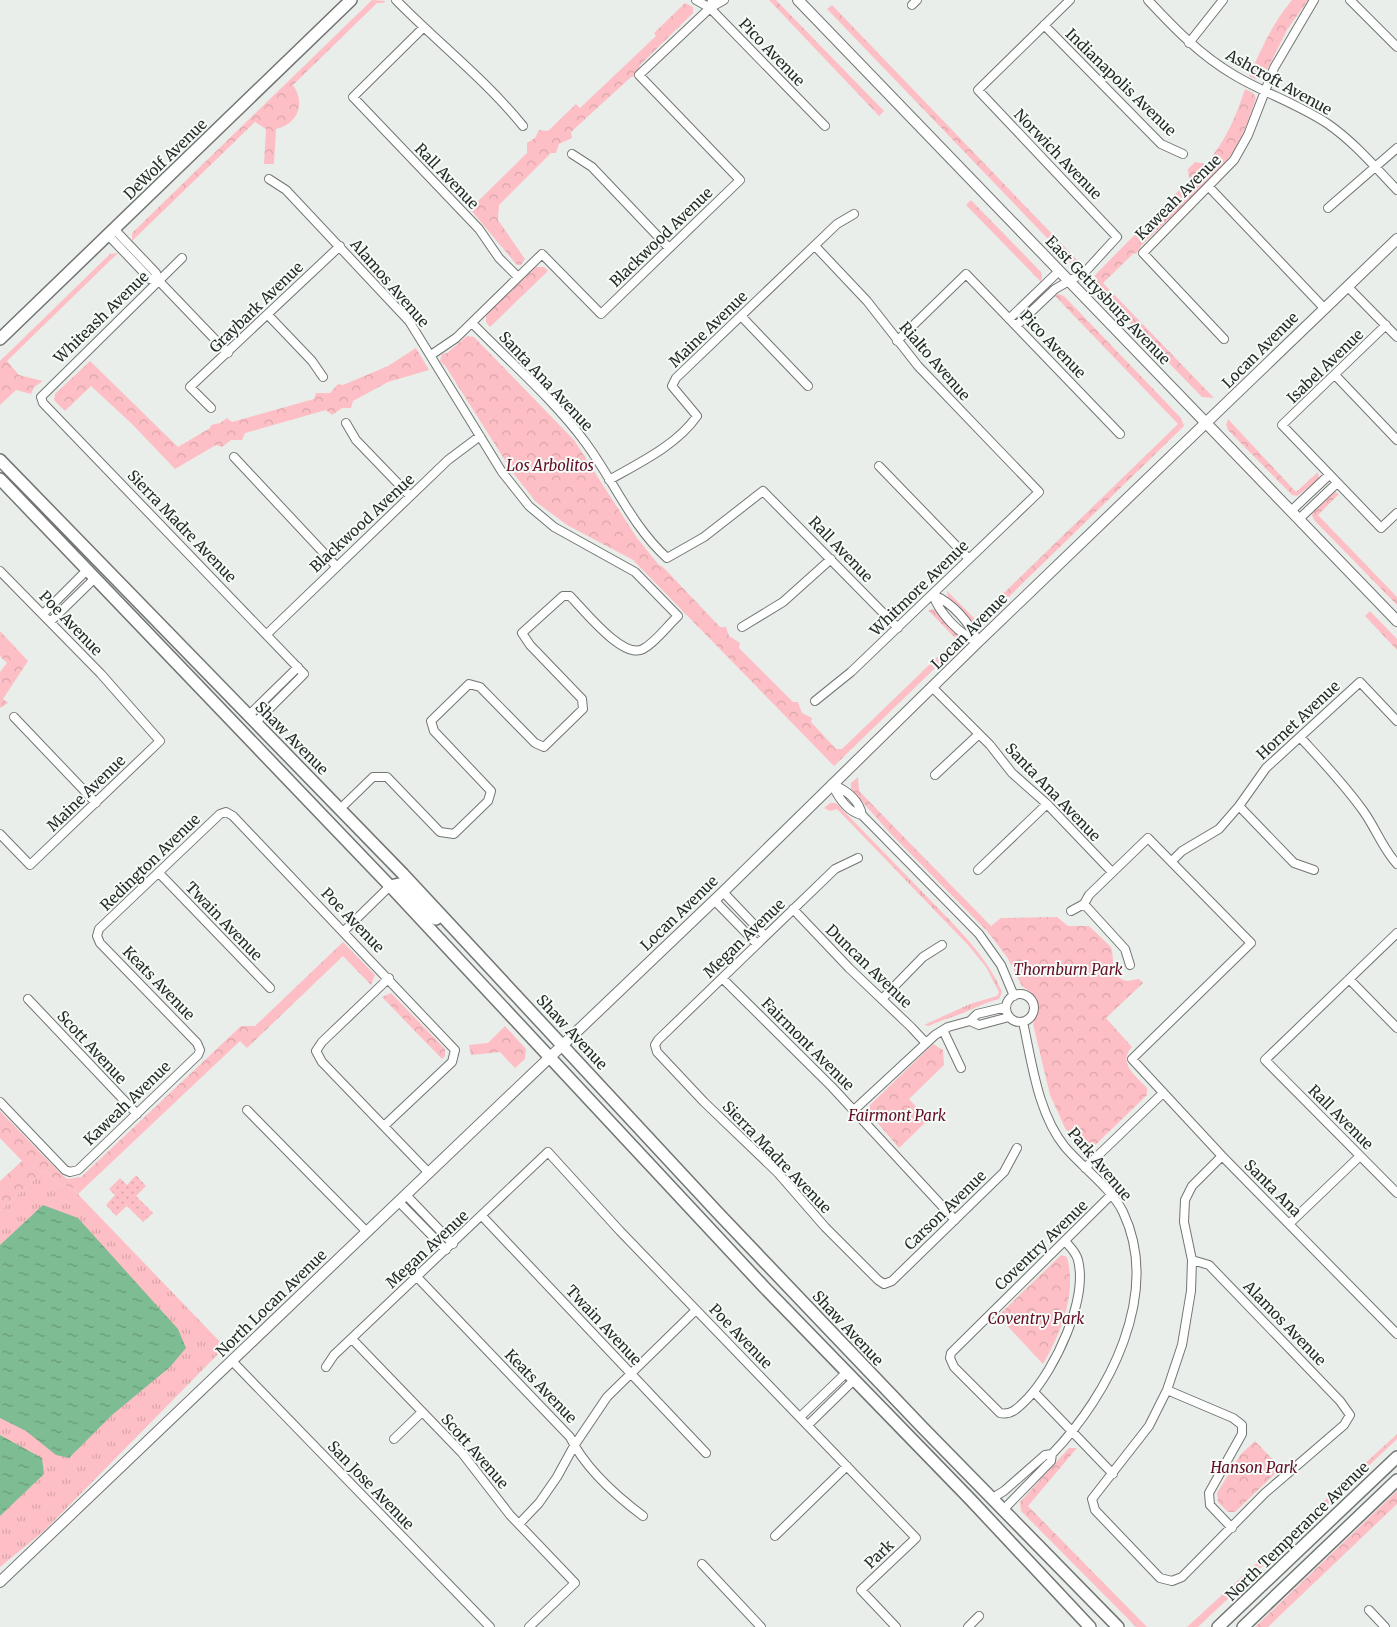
<svg xmlns="http://www.w3.org/2000/svg" width="1397" height="1627" font-family="Merriweather,serif">
<style>
.grass{fill:url(#grass-tufts)}
.forest{fill:url(#forest-crowns)}
.garden{fill:url(#garden-dots)}
.water{fill:url(#water-ripples)}
.lines{fill:none;stroke-linecap:round;stroke-linejoin:round}
.minor-casing{stroke:#717672;stroke-width:10}
.tertiary-casing{stroke:#717672;stroke-width:12}
.secondary-casing{stroke:#717672;stroke-width:14}
.minor{stroke:#fff;stroke-width:8}
.tertiary{stroke:#fff;stroke-width:10}
.secondary{stroke:#fff;stroke-width:11}
.labels{text-anchor:middle;dominant-baseline:central;stroke-width:4;stroke-linejoin:round;paint-order:stroke}
.street-label{font-size:15px;fill:#282a29;stroke:#f6fcf8}
.park-label{font-size:15px;font-style:italic;fill:#650d25;stroke:#f6fcf8}
</style>
<defs>
<pattern id="grass-tufts" width="24" height="20" patternUnits="userSpaceOnUse" patternTransform="scale(1.25)"><rect width="24" height="20" fill="#fdbfc5"/><path d="M3 7l-1-3M5 7V3M7 7l1-3M15 17l-1-3M17 17v-4M19 17l1-3" fill="none" stroke="#d9a4a9"/></pattern>
<pattern id="forest-crowns" width="20" height="18" patternUnits="userSpaceOnUse" patternTransform="scale(1.25)"><rect width="20" height="18" fill="#fdbfc5"/><path d="M2 6a3 3 0 1 1 6 0M12 15a3 3 0 1 1 6 0" fill="none" stroke="#d9a4a9"/></pattern>
<pattern id="garden-dots" width="8" height="8" patternUnits="userSpaceOnUse" patternTransform="scale(1.25)"><rect width="8" height="8" fill="#fdbfc5"/><path d="M2 2h.1M6 6h.1" fill="none" stroke="#d9a4a9" stroke-width="1.8" stroke-linecap="round"/></pattern>
<pattern id="water-ripples" width="26" height="14" patternUnits="userSpaceOnUse" patternTransform="scale(1.25)"><rect width="26" height="14" fill="#7ebd93"/><path d="M2 4q2-2 4 0t4 0M15 11q2-2 4 0t4 0" fill="none" stroke="#679a78"/></pattern>
</defs>
<rect width="100%" height="100%" fill="#e9eeea"/>
<path class="grass" d="M830,803h6c33,34 66,68 99,102 26,27 52,52 67,87l-3,7c-13,3 -24,9 -36,14 -12,5 -23,7 -34,13l-5,-1 46,-21 27,-8 2,-4 -13,-25 -17,-21 -132,-137 -7,2 -6,-3z
M45,1170l12,13 15,5 153,159 -181,184 -44,36v-356z"/>
<path class="forest" d="M372,0l14,1 -3,2h-6l-84,82c13,18 5,39 -17,44l-2,35h-10l2,-35 -11,-7 -123,119v-8z
M769,0h7l108,111 -5,5z
M1292,0h16l-21,30 -20,40 -5,6 -7,3 -6,-3c12,-26 24,-54 43,-76z
M685,3l8,4v6l-53,52 -5,11 -4,1 -60,55 1,6 -13,6 -3,9h-5l-52,52 -1,15 27,39 -4,6h-4l-47,-56 57,-56v-10l8,-5 4,-8 9,1 28,-27 4,4 76,-72 -2,-3z
M832,5l249,259h-9l-245,-255z
M1245,89l8,4 3,5c-6,19 -13,37 -23,54 -23,34 -63,65 -92,94l-5,8 -2,-1 -31,30 111,115 -12,-1 -108,-111 1,-11 94,-95 -1,-11 7,-7 11,2c19,-22 30,-47 39,-75z
M971,200l70,72 1,5 -1,5 -75,-77z
M118,253l-111,108 12,14 24,6 -9,6 -3,7 -15,-4 -16,15v-44l110,-107z
M536,267h8l4,4 -58,56 -4,-5v-7z
M1059,294l5,2 117,122 3,8 -203,198 -5,1 -28,-26 -1,-8 29,29 202,-196 -123,-128z
M467,336l7,1 100,103 63,98 22,27 4,2 57,60h6l3,9 11,7 -1,5 54,54h5l4,11 10,5 -1,4 25,27h6l114,-110 -28,-29 6,-1 26,27v8l-126,122 -201,-206 -66,-35 -31,-23 -23,-29 -67,-106 -6,-6 2,-7 5,-1z
M416,348l13,22 -41,12 -35,19 -2,7h-9l-10,7 -6,-5 -81,23 -3,7h-11l-9,7 -6,-2 -41,24 -43,-45 -41,-38 -26,25 -11,-11 1,-6 35,-33 88,86 32,-19 1,-3 9,-2 7,-5 5,4 82,-23 2,-6h14l8,-9 5,1 45,-19z
M1228,419l68,73 22,-20 1,7 -22,17 -5,-1 -64,-65 -2,-5z
M1335,492l4,2 -21,21 79,82v8l-83,-85 -2,-5 2,-5z
M1370,611l27,28v11l-32,-34z
M0,631l28,30 -25,38 5,4 -8,5v-36l7,-9 -7,-7z
M858,777l1,14 132,135 10,-8 56,-1 11,9h21l22,21c5,14 -4,29 16,34l12,-2 4,4 -37,35 26,29c-15,16 4,29 15,41v7l-58,56h-7l-17,-23 -15,-33 -17,-71 5,-16 -3,-12 -13,-10 -15,-29 -20,-26 -97,-98 -39,-44v-6z
M343,942l32,33 -4,10 -28,-29 -96,92 -7,-7 -162,153 -6,-6 -15,-5 -12,-13 -45,41v-30l22,-20 -22,-23v-27l60,62 7,6 14,-2 160,-151h14z
M391,993l54,56v7l-3,3 -60,-62z
M505,1026l21,23 -1,10 -10,9 -15,-16 -29,3 -2,-10 19,-2z
M933,1044l10,6 1,15 -35,34 19,21 -29,28 -29,-34v-9z
M1061,1255l6,2c10,36 -6,76 -24,107l-45,-48z
M1397,1434v5l-199,188h-11z
M1255,1441l26,27 -46,44h-7l-10,-10 -1,-9 23,-38z
M1069,1448h8l-49,58 119,121h-11l-115,-116 -1,-9z
M1397,1491v13l-129,123h-13z"/>
<path class="garden" d="M136,1175l10,11 -10,10 17,17 -10,9 -16,-16 -11,10 -10,-11 9,-10 -6,-6 11,-11 7,7z"/>
<path class="water" d="M43,1205l35,13 100,111 8,19 -16,19 -58,48 -43,43 -13,-3 -30,-24 -26,-13v-173z
M0,1435l42,23 2,16 -44,42z"/>
<g class="lines">
<g class="minor-casing">
<path id="minor" d="M396,0c42,43 90,80 127,126
M696,0l14,8 115,118
M712,0l-2,8 14,-8
M1148,0c26,28 52,55 86,75 30,18 64,29 94,49 26,18 47,43 69,66
M1350,0l47,47
M912,5l5,-5
M1044,25l117,119 22,10
M423,28l-70,69 126,132 20,29 19,19
M1189,43l34,-43
M572,154l20,13 77,81
M269,179l17,11 123,131 93,151 27,34 25,21 81,45 43,44c-11,10 -22,26 -35,33 -20,11 -60,-40 -73,-53h-7l-41,37 8,12 52,54 1,10 -39,38 -9,-4 -55,-56 -11,-3 -38,37 3,10 57,60 -3,10 -34,33 -14,-2 -53,-55h-14l-32,31
M1209,187l115,121
M1328,208l69,-60
M114,229l42,44 3,8 69,72
M108,235l42,44 9,2
M815,246l52,55 51,65 121,126 -188,180 -36,29
M182,258l-141,139 2,6 261,271 -49,49
M1347,286l50,51
M268,315l44,46 11,16
M741,316l67,70
M1009,319l50,-48
M472,323c37,38 82,77 113,119 29,39 46,83 82,116l37,-21 59,-46 135,137
M1386,325l-104,100 99,103 16,-15
M1016,326l39,-37 30,-17 32,-35 -139,-147 92,-90
M1224,339l-81,-86 91,-93 14,-25 26,-67 40,-68
M897,341l69,-67 154,160
M431,355l25,-17 86,-84 59,60 139,-134 -101,-105 71,-67
M1335,375l62,65
M211,408l-21,-21 150,-141
M346,423l10,17 54,56
M234,457l102,109
M879,466l90,93
M609,480c30,-17 68,-35 88,-64l-25,-30 4,-8 161,-154 17,-10
M1291,511l38,-36
M1299,519l38,-36
M0,571l101,103 59,67 -130,124 -30,-31
M933,595c19,7 37,28 45,47 -19,-8 -38,-28 -45,-47z
M43,614l44,-44
M50,622l45,-44
M742,627l41,-25 48,-43
M267,634l181,-174 32,-24
M933,688l57,57 22,28 35,31 65,68
M248,716l50,-49
M14,717l82,86
M1300,737c22,24 45,48 64,75 12,17 19,37 33,52
M935,775l44,-41
M832,784c14,6 27,16 30,31l117,119 22,31 13,31
M832,784c6,13 15,28 30,31
M1239,806l55,57 20,7
M858,858l-23,11 -177,171 -3,5 2,7 47,50 74,71 47,54 53,53 6,4 8,-3 112,-109 13,-24
M1172,861l10,-10 37,-22 20,-23 27,-38 94,-86 37,39
M978,870l69,-66
M159,873l111,115
M723,892l42,44
M714,900l43,44
M1084,904l41,45 5,16
M793,909l56,59 62,59 14,15
M1071,911l13,-7 5,-9 59,-57 103,105 -119,116 90,97 175,178
M344,931l46,-45
M1397,933l-132,127 132,133
M389,978l-67,64 -6,9 6,11 107,111
M722,978l110,109 123,133
M1349,979l48,49
M1006 1008a14 14 0 1 1 28 0a14 14 0 1 1-28 0Z
M28,999l109,115
M882,999l41,-42 19,-12
M970,1021l9,4 30,-8
M943,1030l18,38
M0,1102l65,68 5,2 8,-2 120,-115 2,-5 -3,-7 -97,-100 -3,-7 2,-7 121,-115 6,-2 7,4 222,234 -3,12 -68,64
M247,1110l120,122
M854,1110l81,-75 13,-8 22,-6 7,-7 29,-7
M1085,1168l78,-75
M406,1195l47,49
M399,1202l47,48
M482,1216l224,237
M1290,1223l70,-67
M1065,1241c5,6 11,11 13,19 10,40 -23,109 -50,138 -8,8 -16,18 -28,15l-46,-46 -4,-9 1,-5 159,-157
M1192,1260l17,5 131,136 10,14 -6,10 -79,68 -83,84 -10,4 -12,-3 -65,-68 -3,-11 57,-73 18,-36 15,-45 9,-54 1,-31 -8,-38 1,-22 7,-14 30,-30
M417,1277l153,160c15,31 45,58 73,79
M352,1339l110,114 48,62 65,68 -46,44
M233,1362l257,265
M326,1367l8,-12 214,-203 72,79 296,307 -55,52 35,37
M1167,1390l66,28 9,7v9l-33,59 1,12 22,23
M1034,1392l79,82
M800,1417l47,-45
M808,1425l46,-45
M394,1439l28,-27
M991,1499l13,-8 41,-36 7,-1c57,-59 110,-160 71,-242 -11,-23 -41,-45 -58,-65 -27,-33 -33,-84 -42,-125
M1003,1510l48,-49 1,-7
M519,1524l20,-21 18,-26 17,-31 33,-49 89,-87
M775,1536l72,-70
M702,1564l59,63
M1369,1610l16,17
M968,1627l11,-11"/>
</g>
<g class="tertiary-casing">
<path id="tertiary" d="M798,0l599,621
M0,1582l723,-690 255,-250 419,-403"/>
</g>
<g class="secondary-casing">
<path id="secondary" d="M0,339l351,-339
M0,460l403,414 315,339 205,215 195,199
M0,479l390,407 374,401 206,212 120,128
M390,886l9,-2 3,2 34,33
M1218,1627l179,-170
M1243,1627l154,-147"/>
</g>
<use href="#minor" class="minor"/>
<use href="#tertiary" class="tertiary"/>
<use href="#secondary" class="secondary"/>
</g>
<g class="labels">
<g class="street-label">
<text transform="translate(772 52) rotate(46)">Pico Avenue</text>
<text transform="translate(1121 82) rotate(44)">Indianapolis Avenue</text>
<text transform="translate(1279 82) rotate(29)">Ashcroft Avenue</text>
<text transform="translate(1058 154) rotate(46)">Norwich Avenue</text>
<text transform="translate(165 159) rotate(-44)">DeWolf Avenue</text>
<text transform="translate(447 176) rotate(46)">Rall Avenue</text>
<text transform="translate(1178 197) rotate(-45)">Kaweah Avenue</text>
<text transform="translate(661 237) rotate(-44)">Blackwood Avenue</text>
<text transform="translate(390 283) rotate(49)">Alamos Avenue</text>
<text transform="translate(1108 300) rotate(46)">East Gettysburg Avenue</text>
<text transform="translate(256 307) rotate(-44)">Graybark Avenue</text>
<text transform="translate(101 317) rotate(-44)">Whiteash Avenue</text>
<text transform="translate(708 329) rotate(-44)">Maine Avenue</text>
<text transform="translate(1053 344) rotate(46)">Pico Avenue</text>
<text transform="translate(1260 350) rotate(-45)">Locan Avenue</text>
<text transform="translate(935 361) rotate(49)">Rialto Avenue</text>
<text transform="translate(1325 366) rotate(-44)">Isabel Avenue</text>
<text transform="translate(546 381) rotate(47)">Santa Ana Avenue</text>
<text transform="translate(362 523) rotate(-43)">Blackwood Avenue</text>
<text transform="translate(182 526) rotate(46)">Sierra Madre Avenue</text>
<text transform="translate(841 549) rotate(46)">Rall Avenue</text>
<text transform="translate(919 588) rotate(-44)">Whitmore Avenue</text>
<text transform="translate(71 623) rotate(46)">Poe Avenue</text>
<text transform="translate(969 631) rotate(-45)">Locan Avenue</text>
<text transform="translate(1298 720) rotate(-43)">Hornet Avenue</text>
<text transform="translate(292 738) rotate(45)">Shaw Avenue</text>
<text transform="translate(1053 792) rotate(46)">Santa Ana Avenue</text>
<text transform="translate(86 793) rotate(-44)">Maine Avenue</text>
<text transform="translate(150 862) rotate(-44)">Redington Avenue</text>
<text transform="translate(679 913) rotate(-44)">Locan Avenue</text>
<text transform="translate(353 920) rotate(46)">Poe Avenue</text>
<text transform="translate(224 921) rotate(46)">Twain Avenue</text>
<text transform="translate(744 938) rotate(-44)">Megan Avenue</text>
<text transform="translate(869 966) rotate(44)">Duncan Avenue</text>
<text transform="translate(159 983) rotate(46)">Keats Avenue</text>
<text transform="translate(572 1032) rotate(47)">Shaw Avenue</text>
<text transform="translate(808 1044) rotate(45)">Fairmont Avenue</text>
<text transform="translate(92 1047) rotate(47)">Scott Avenue</text>
<text transform="translate(127 1103) rotate(-44)">Kaweah Avenue</text>
<text transform="translate(1341 1117) rotate(45)">Rall Avenue</text>
<text transform="translate(777 1157) rotate(46)">Sierra Madre Avenue</text>
<text transform="translate(1100 1164) rotate(50)">Park Avenue</text>
<text transform="translate(1273 1188) rotate(45)">Santa Ana</text>
<text transform="translate(945 1210) rotate(-44)">Carson Avenue</text>
<text transform="translate(1041 1245) rotate(-44)">Coventry Avenue</text>
<text transform="translate(427 1249) rotate(-43)">Megan Avenue</text>
<text transform="translate(271 1303) rotate(-44)">North Locan Avenue</text>
<text transform="translate(1285 1323) rotate(46)">Alamos Avenue</text>
<text transform="translate(604 1325) rotate(47)">Twain Avenue</text>
<text transform="translate(848 1328) rotate(47)">Shaw Avenue</text>
<text transform="translate(741 1336) rotate(46)">Poe Avenue</text>
<text transform="translate(541 1386) rotate(46)">Keats Avenue</text>
<text transform="translate(475 1451) rotate(49)">Scott Avenue</text>
<text transform="translate(371 1485) rotate(46)">San Jose Avenue</text>
<text transform="translate(1297 1531) rotate(-44)">North Temperance Avenue</text>
<text transform="translate(879 1554) rotate(-44)">Park</text>
</g>
<g class="park-label">
<text x="550" y="465">Los Arbolitos</text>
<text x="1068" y="969">Thornburn Park</text>
<text x="897" y="1115">Fairmont Park</text>
<text x="1036" y="1318">Coventry Park</text>
<text x="1254" y="1467">Hanson Park</text>
</g>
</g>
</svg>
